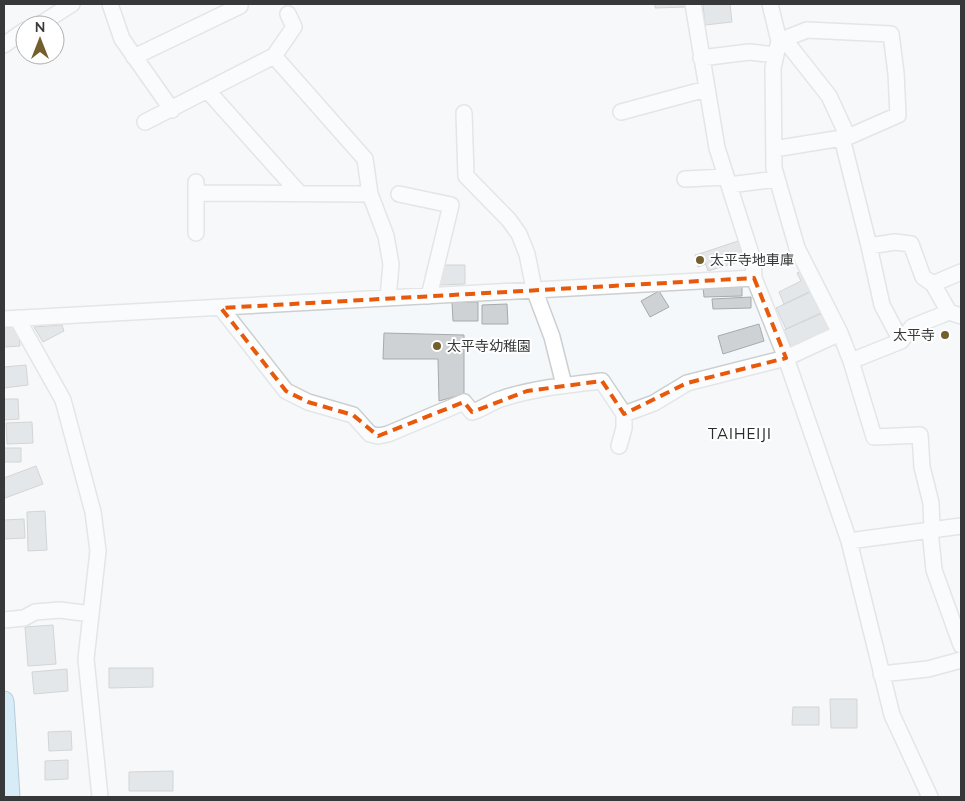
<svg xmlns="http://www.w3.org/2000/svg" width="965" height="801" font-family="Mulish,'Noto Sans JP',sans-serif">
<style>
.building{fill:#cfd2d4;stroke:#a7aaab}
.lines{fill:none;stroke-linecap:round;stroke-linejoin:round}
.minor-casing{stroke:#cccfd1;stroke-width:18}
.major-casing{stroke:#6895b1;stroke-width:21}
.minor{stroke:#fff;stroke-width:15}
.major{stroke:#b4ddf7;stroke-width:19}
.marked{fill:none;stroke:#e8590c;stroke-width:4;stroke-dasharray:10 6;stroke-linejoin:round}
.poi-dot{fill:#735e2d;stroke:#fff;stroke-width:2}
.labels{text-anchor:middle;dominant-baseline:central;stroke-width:4;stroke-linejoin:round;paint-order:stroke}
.poi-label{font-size:14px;fill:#373839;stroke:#fff;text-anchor:start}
.neighbourhood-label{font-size:15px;letter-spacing:1px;fill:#292b2d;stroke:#fff}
</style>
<rect width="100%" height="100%" fill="#f5f8fa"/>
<path class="building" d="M655,4h31v3l-31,1z
M703,4h27l2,18 -27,3z
M738,241l6,19 -36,11 -6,-18z
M702,253l4,11 -8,3 -3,-12z
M440,265h25v19l-25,1z
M806,269l9,20 -31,15 -5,-12 22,-11 -4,-8z
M742,285v11l-38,1 -1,-10z
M815,290l10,21 -39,18 -10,-21z
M659,291l10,16 -19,10 -9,-16z
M751,297v11l-38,1 -1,-10z
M452,302h26v19h-25z
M507,304l1,20h-26v-19z
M825,312l8,18 -41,19 -8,-19z
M759,324l5,17 -41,13 -5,-18z
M62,325l2,6 -21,11 -9,-15z
M18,326l2,20 -16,1v-19z
M384,333l80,2v59l-25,7 -1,-42h-55z
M26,365l2,20 -24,3v-21z
M4,399h14l1,20 -15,1z
M32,422l1,21 -26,1 -1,-21z
M4,448h17v14h-17z
M36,466l7,18 -38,14 -1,-20z
M45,511l2,39 -19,1 -1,-39z
M24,519l1,19 -21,1v-19z
M53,625l3,39 -28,2 -3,-39z
M109,668h44v19l-44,1z
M67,669l1,22 -34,3 -2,-22z
M830,699h27v29h-26z
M793,707h26v18h-27z
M71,731l1,19 -23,1 -1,-19z
M68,760v19l-23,1v-19z
M173,771v20h-44v-19z"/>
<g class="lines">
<g class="minor-casing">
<path id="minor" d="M110,4l12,35 50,71
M693,4l24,144 36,112 1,18 32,80 63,183 43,174 38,82
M770,4l9,37 -6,27 1,100 23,80 43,85 11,28 23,76 46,-2 2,32 9,36 1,27
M39,25l33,-21
M784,39l45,57 19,41
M4,45l21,-15
M274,56l91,103 5,35 16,42 5,28 -3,34
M134,57l106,-51
M701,58l48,-6 27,3
M208,91l92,103
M621,112l85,-23
M464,113l2,63 43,44 10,14 8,20 7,35 18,48 12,48
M145,122l129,-66 20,-29 -6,-13
M842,138l27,108 13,59 19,36
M774,149l74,-12 50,-22 -2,-42 -5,-39 -84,-4 -28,11
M685,179l41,-2
M196,182v51
M729,185l48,-6
M196,193l174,1
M399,194l52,11 -22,91
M869,246l26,-4 16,2 12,33 10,7 16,28
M933,284l28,-12
M221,308l65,83 22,11 45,13 17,19 8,2 10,-2 76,-32 8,10c11,-3 19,-10 29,-13 32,-11 67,-14 101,-18l22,33v14l-5,18
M17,318l46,82 30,112 5,39 -12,108 14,138
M4,319l750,-41
M851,361l50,-20 11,-14 37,-15 12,4
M624,414l30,-11 33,-20 99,-25 54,-25
M930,530l4,40 27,75
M849,541l112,-15
M4,620l20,-2 11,-6 25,-2 31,4
M881,674l47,-5 33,-9"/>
</g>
<g class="major-casing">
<path id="major" d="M4,701l6,96"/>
</g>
<use href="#minor" class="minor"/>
<use href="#major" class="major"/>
</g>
<path d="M0 0H965V801H0ZM754,278l32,80 -99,25 -63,31 -22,-33 -75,10 -55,21 -8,-10 -86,34 -25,-21 -45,-13 -22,-11 -65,-83z" fill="#f5f8fa" fill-opacity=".55" fill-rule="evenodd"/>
<path class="marked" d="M754,278l32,80 -99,25 -63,31 -22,-33 -75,10 -55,21 -8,-10 -86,34 -25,-21 -45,-13 -22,-11 -65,-83z"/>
<g class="poi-dot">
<circle cx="700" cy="260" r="5"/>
<circle cx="945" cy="335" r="5"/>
<circle cx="437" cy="346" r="5"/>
</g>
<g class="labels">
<g class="poi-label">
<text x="710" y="260">太平寺地車庫</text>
<text x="935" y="335" text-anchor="end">太平寺</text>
<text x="447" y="346">太平寺幼稚園</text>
</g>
<g class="neighbourhood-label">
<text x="740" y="433">TAIHEIJI</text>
</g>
</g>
<rect width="965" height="801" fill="none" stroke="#373839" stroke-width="10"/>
<g transform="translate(40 40)"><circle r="24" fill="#ffffff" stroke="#afafb0"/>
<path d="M0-4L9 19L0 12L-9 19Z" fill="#735e2d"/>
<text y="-8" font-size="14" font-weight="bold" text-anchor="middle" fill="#373839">N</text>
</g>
</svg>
